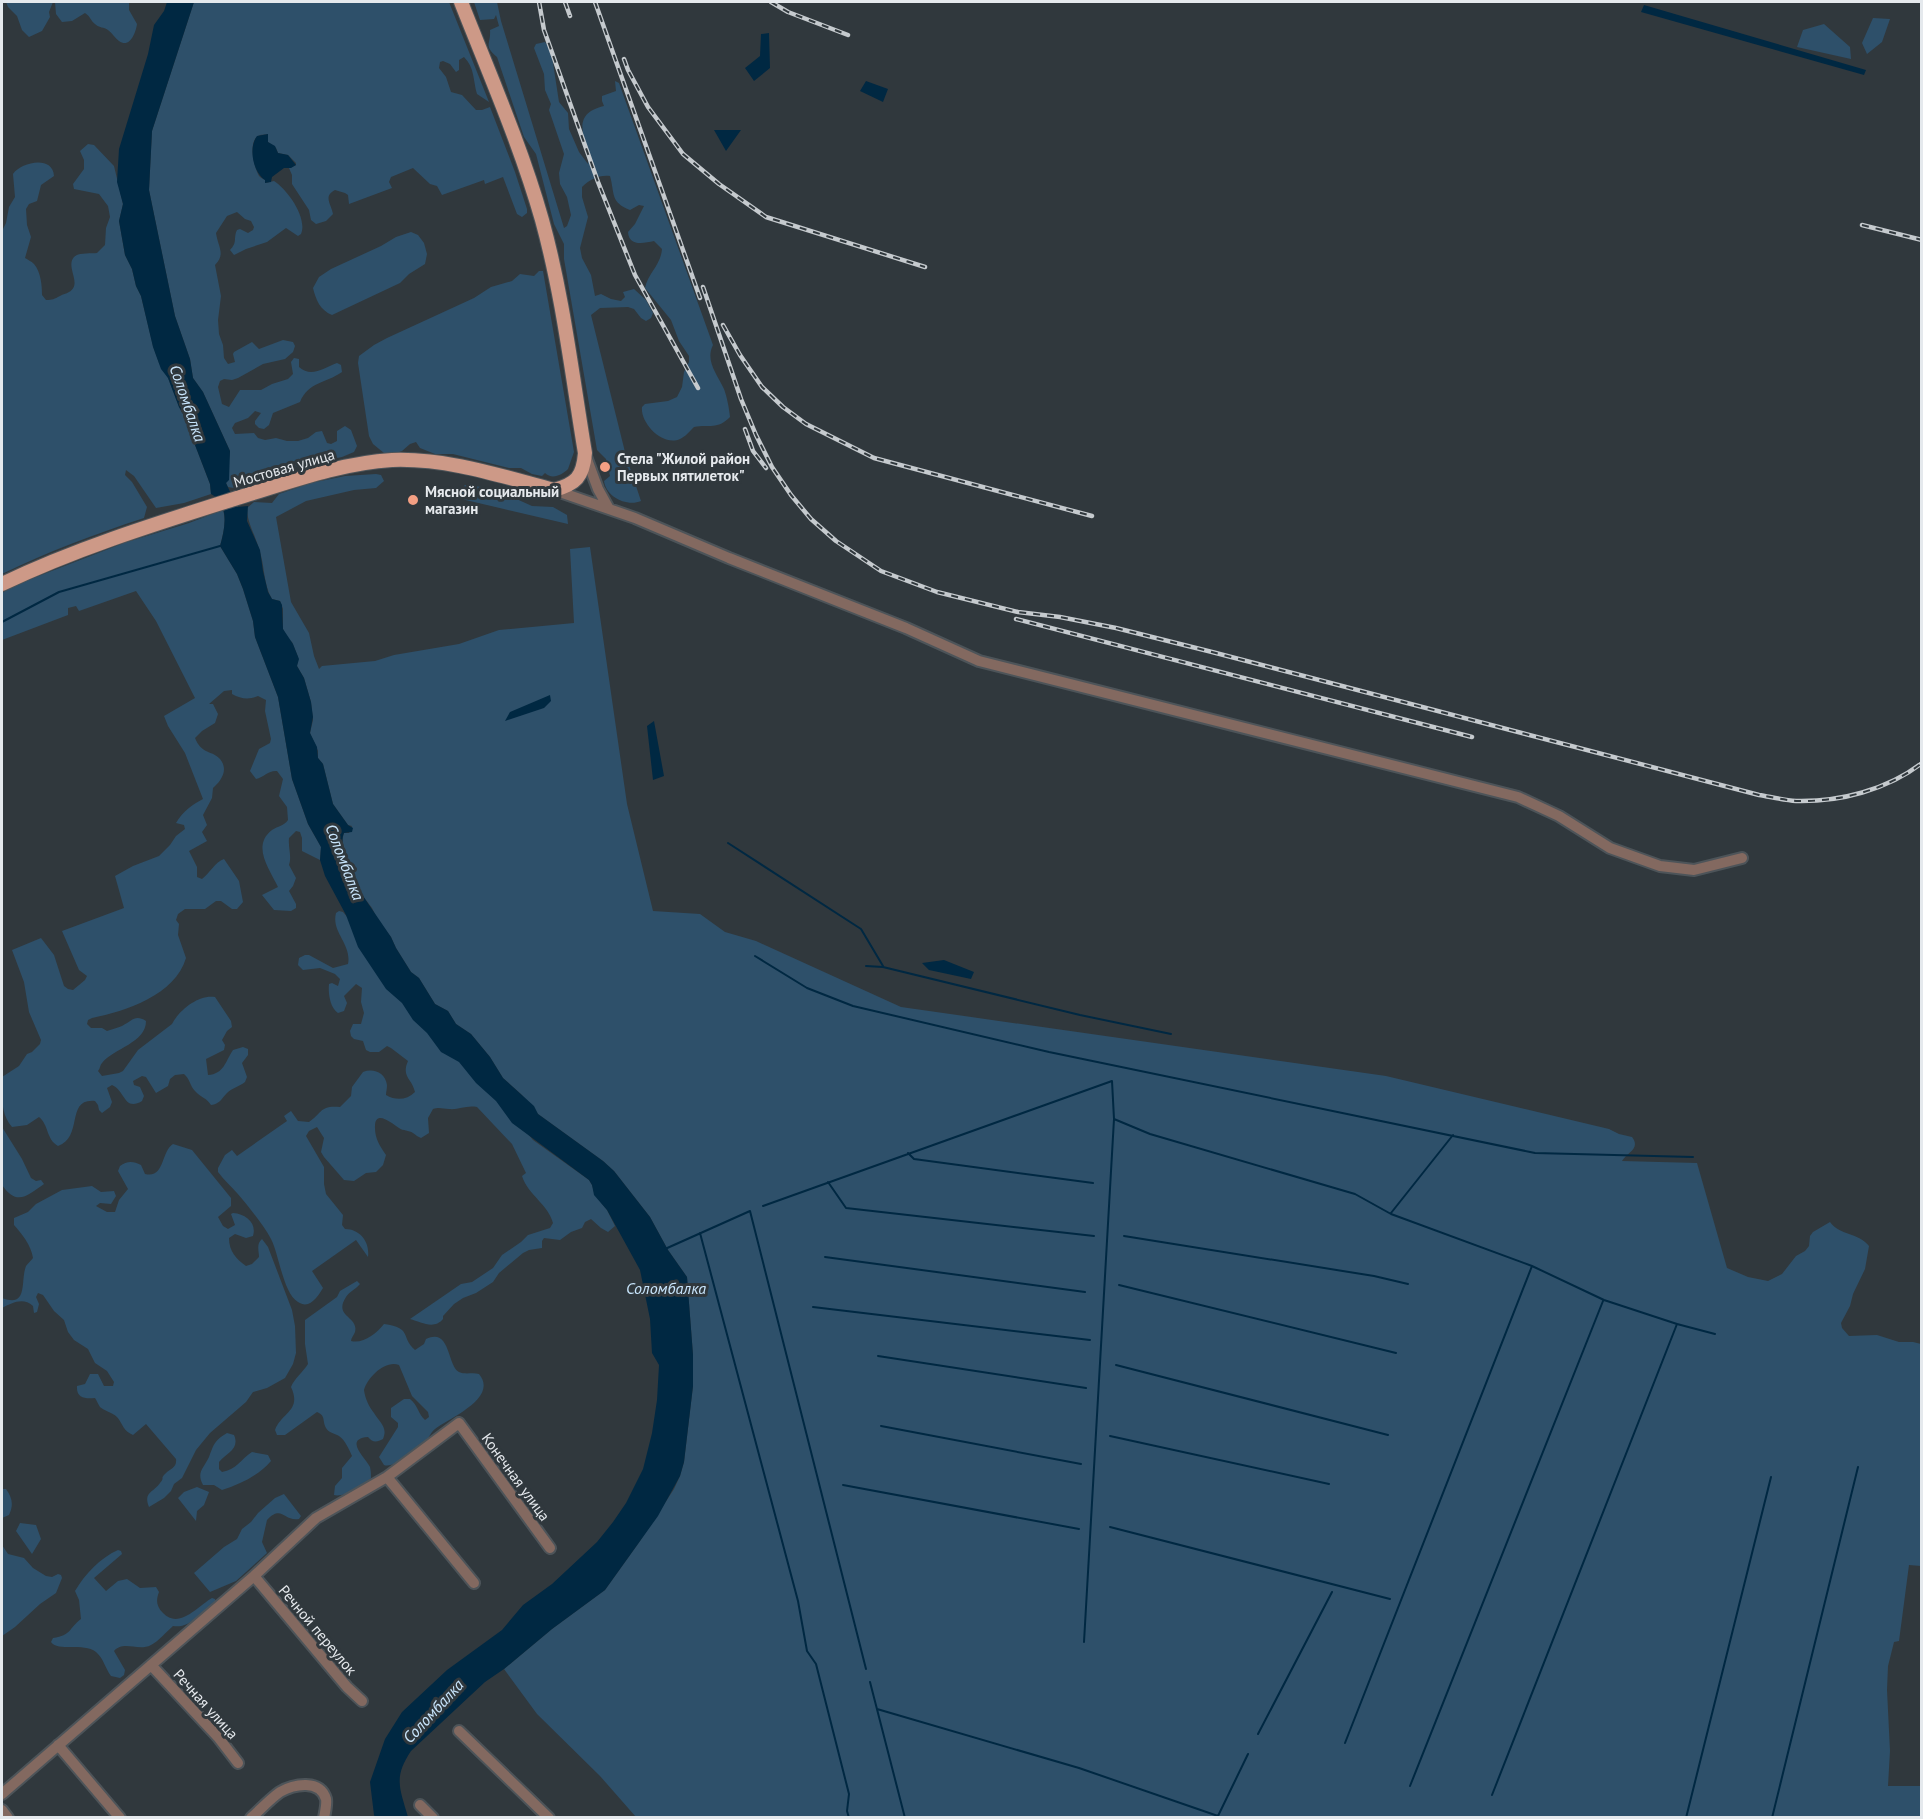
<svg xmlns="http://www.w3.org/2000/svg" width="1923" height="1819" font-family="'PT Sans',sans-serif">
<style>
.green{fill:#2e506a}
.water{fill:#002842}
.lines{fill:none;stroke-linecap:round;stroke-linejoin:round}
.stream{stroke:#002842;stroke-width:2}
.minor-casing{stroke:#4d5459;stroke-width:14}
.major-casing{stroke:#4d5459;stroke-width:16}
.minor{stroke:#836960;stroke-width:10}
.major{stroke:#cd9987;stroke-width:14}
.rail-casing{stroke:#c5cace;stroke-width:4.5}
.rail{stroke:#30383d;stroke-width:2;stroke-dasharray:7;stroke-linecap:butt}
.poi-dot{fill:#f39f83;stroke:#30383d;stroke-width:2}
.labels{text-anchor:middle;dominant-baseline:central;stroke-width:6;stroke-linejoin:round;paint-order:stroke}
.poi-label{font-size:15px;font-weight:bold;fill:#e5e9ed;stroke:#30383d;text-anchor:start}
.street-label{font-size:15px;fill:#e5e9ed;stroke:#30383d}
.water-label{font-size:16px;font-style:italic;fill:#c8e5fc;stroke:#30383d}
</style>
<rect width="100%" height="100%" fill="#30383d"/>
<path class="green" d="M6,2h47l-4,10 1,5 -8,14 -13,6 -7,-7 -5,-14 -9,-9z
M55,2h74v8l8,14c-1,8 -7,25 -18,17 -4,-3 -7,-8 -11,-11 -4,-3 -9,-2 -13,-6 -5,-4 -4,-7 -10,-11l-13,8 -10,1 -6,-8z
M194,2h255l40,100 -12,-8c-4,-13 -2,-26 -13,-37l-5,3v10l-3,2 -6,-8 -7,-3 -3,1 -1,6 7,9 5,15 11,3 14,15h6l8,-3 25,65 12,37v4l-5,4 -5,-3 -14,-37 -18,7 -1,-4 -42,15 -5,-9 -7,-2 -17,-16 -22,9 -2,5 3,6 -43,16 -1,-9 -3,-2 -10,-3c-12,6 -4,14 -2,24l-7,7 -10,3 -5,-4 -2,-10 -17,-26v-9l-3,-7 7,-3v-2l-8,-8 -10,-2 -2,-5 -8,-6v-8c-3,1 -7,0 -10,2 -10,6 -4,29 0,38 1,3 4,4 7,6v3l9,-2c13,8 34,37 27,53l-3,2 -12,-8 -19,14 -21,7 -12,6 -4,-5c8,-8 3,-12 7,-20l3,-1 8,4 5,-3 1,-3 -3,-6 -6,-2 -8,-7 -10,4 -11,17c2,14 10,21 -1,32l6,31 -3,24 1,14 4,11 1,13 4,6 7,-2 -2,-8 1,-2 18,-10 7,7 24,-9 10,2 2,4 -2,6 -8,7 -22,5 -25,14 -6,2 -8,-1 -4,2 -2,6 4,17 7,3 11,-17h21l11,-6 16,-5 5,-5 -2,-12 3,-4 5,1v8c12,11 25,1 38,-4l4,2 1,7c-17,12 -33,9 -42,30l-27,11 -4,12 -5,4 -5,-1 -4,-4v-3l6,-8 -6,-2 -7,7 -13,5 -3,5 3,6 19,-1 4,5 7,2 11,-2 11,3h11l10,-3 8,-6 6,-1 5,12 4,1 6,-3v-10l8,-5 6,4 6,16 -3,6 -12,5 -67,14 -11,7 -30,10 -6,-1 -2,-4 4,-32 -27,-59 -10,-14 -3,-19 -15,-43 -26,-126 3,-59z
M474,2h23l4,19 63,207 3,-2 4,-11 -4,-18 -7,-13 -1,-11 5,-19 -15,-44 2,-6 -6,-14 -1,-16 -10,-26 2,-4 9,-2 6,8 8,52 9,11 1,16 10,23 9,12c1,-24 -21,-49 16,-58l-2,-5v-5l14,-5 -1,-10 4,2 94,262c-8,16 4,29 11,44 3,8 5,19 6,28 -13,13 -20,7 -36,10 -4,4 -9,10 -14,12 -17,8 -40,-16 -38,-32l3,-3 23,-3 9,-4 5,-10 2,-15 5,-10v-6l-10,-15 -8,-21 -26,-32c3,-15 16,-23 17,-39l-8,-8c-10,2 -25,6 -26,-9l7,-8 9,-18 -5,-1 -9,5c-20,-8 -15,-16 -20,-34 -12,-1 -19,3 -28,11v10l6,20 -8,31 2,10 9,17 4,21 6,-2 10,5 10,2 4,-4 -2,-5 11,-3 12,11 7,13 -2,5 -5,3 -5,-3 -7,-9 -6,-2 -28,1 -9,7 35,141 15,45c-14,6 -35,-4 -37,-20l6,-5 -4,-17 -9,-9 -33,-191v-15l-10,-20 -18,-70 -12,-17 -27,-80c-14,-12 -6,-12 -7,-27l9,-4 -3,-11 -2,4 -14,1z
M1873,18l17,1 -8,23 -15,12 -5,-11z
M1824,24l26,23 1,12 -54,-12 6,-17z
M88,144l6,1 20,21 9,38 -4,17 6,34 7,14 4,17 5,10 12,50 6,17 9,15 11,29 9,15 7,23 15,39 1,10 -27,9 -28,5 -22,-32 -8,-6 -1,5 7,7 15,25 -3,11c-49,16 -97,34 -142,56v-343l4,-8 3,-16 6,-10 -2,-23c8,-12 40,-19 41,2l-13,9 -4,16 -8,3 -3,5 1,16 4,12 -6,21c3,2 6,3 9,6 7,8 8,22 8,31l4,5c7,0 8,-1 14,-4 3,-2 6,-2 9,-4 14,-8 -4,-25 5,-35 5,-5 17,-3 23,-4l8,-8 1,-17 4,-11 -2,-11 -9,-12 -25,-5 -1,-5 11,-15v-9l-4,-9z
M411,232l7,3 6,8 3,11 -2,10 -16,10 -9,9 -68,32c-12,-5 -16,-15 -19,-27l6,-11 12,-8 50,-23 15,-9z
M539,271h4l31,181 -6,17c-6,6 -16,11 -23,4l-3,3 -10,-2 -11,-6h-12l-56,-14h-18l-15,-6 -4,-6 -6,2 -8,7 -9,3 -9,-1 -11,-9 -4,-8 -11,-73 1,-7 15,-11 13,-7 87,-40 17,-11 21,-6 8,-7 14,2z
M376,474l5,1 3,6 -8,7 -22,2 -48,11 -30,16 15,85 18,31 5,23 5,13 3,-3 53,-5 19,-6 65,-11 40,-14 75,-7 -4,-74 20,-2 37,257 26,107 47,3 25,18 31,9 145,66 485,69 223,53 10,5 13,3c9,12 -5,15 -10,24l75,2 30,105 21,9 20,4 14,-7 14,-18 9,-5 4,-5 1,-10 3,-4 17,-10c9,13 29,11 39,24l-4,23 -12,25 -3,12 -9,17 1,5 7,8 28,-1 22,7h14l8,2v222l-12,-1 -10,76 -5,1 -6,24 -1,24 3,61 -2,35h33v31h-1285l-36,-41 -63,-62 -33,-45 48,-40 53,-39 35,-49 34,-52 6,-13 4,-14 9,-76v-31l-6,-78 -19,-27 -18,-33 -36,-46 -11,-10 -65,-47 -16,-19 -19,-17 -13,-21 -19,-23 -15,-10 -8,-13 -13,-7 -16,-26 -8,-6 -15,-24 -5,-11 -12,-15 -7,-14 -9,-12 -5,-3 -1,-4 1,-5c-9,-11 -19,-38 -14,-51h5l3,-7 -4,-1 -15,-21 -10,-40 -5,-6v-7l-8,-18 3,-13 -2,-18 -7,-24 -7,-12 1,-9 -6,-15 -4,-3 -5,-10v-20l-3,-8 -8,-2c-9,-15 -7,-34 -13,-50 -4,-15 -12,-26 -12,-41l7,-6 18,1 7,-9 32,-11 34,-7z
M465,485l17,2 14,3 36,16 21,1 14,8 1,9 -111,-26v-5z
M223,510c4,12 0,24 -3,36l17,28 6,15 10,32 2,16 23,60 14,82 16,45 13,23 -1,13 -18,-9v-13l-2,-6 -4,-1 -7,7c-1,10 3,18 0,27l7,13 -3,8 -4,5 7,13v4l-5,3 -17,-1 -12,-15 16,-8c-8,-17 -27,-41 -6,-57 6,-4 12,-4 16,-10l-1,-13 -8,-11 4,-17 -6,-8c-8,-1 -13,6 -21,8l-6,-8 9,-22 11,-6 1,-4 -6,-28 1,-11 -8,-4c-9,4 -17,3 -26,-2v-4l-8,1 -15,13h4l5,10 -3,9 -13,8 -7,7c7,17 17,12 25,21 9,11 1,22 -7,29l-1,10 -9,17 4,10 -5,7 5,9 -18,10 8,16v10l5,2c8,-6 13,-17 22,-20l15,22 4,21 -6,7h-5l-11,-8h-5l-11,8h-20l-7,5 -2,6 3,4 -1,11 8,23c-11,37 -60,53 -94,60l-4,2 -1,4 4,4h11l5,3c5,-2 11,-3 15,-5 10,-5 13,-12 24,-5 0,22 -32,27 -44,42 -2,2 -2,6 -4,8l4,5 17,-3 4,-2 15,-21 34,-26c7,-14 27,-30 43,-27l16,24 1,6 -5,4 -5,9 3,5 -1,5 -18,9 2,16c16,-1 17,-13 25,-25l10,-3 5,2v6l-6,8 5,14 -2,5c-5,4 -13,6 -18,11 -6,6 -7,11 -16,12 -4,-7 -11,-8 -16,-14 -5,-5 -5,-12 -11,-17l-9,1 -5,4 -2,7 -12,7 -10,-16 -4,-1 -9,5 1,4 6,2 4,9 -2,5c-18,11 -17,-11 -30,-16l-5,3 5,14 -2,5 -8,6 -3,-3 -1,-5 -3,-4c-30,-3 -11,36 -37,45 -12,-7 -9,-21 -19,-29l-12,8 -15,2c-12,-14 -10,-32 -10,-50l17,-11 8,-12 5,-2 8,-8 1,-4 -12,-28 -5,-30 -12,-32 29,-12 13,17 10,31 4,3 5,1 12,-10 2,-4 -8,-6 -17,-39 62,-23 -9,-32 18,-10 26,-10 11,-11 6,-9 9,-7 -1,-4 -8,-2c7,-12 16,-18 27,-24l-18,-46 -17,-27 -4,-10 31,-18 -39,-77 -20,-30 -57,20 -3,-5 -8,2v7l-66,25v-47l16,-9 106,-41 65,-20z
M339,911l4,1 190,228 56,40 3,5 3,10 12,15 8,16 -7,6 -7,-4 -10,-9 -6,3 -3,6 -11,4 -11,8 -16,-2 -2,3v7l-13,2 -6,3 -24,20 -6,9 -17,11 -13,5 -9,6 -11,12v3c-9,11 -22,3 -33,0l51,-35 11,-2 21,-14 9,-13 19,-13 7,-7 22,-7 3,-5c-5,-19 -25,-28 -31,-47l4,-3 -14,-29 -35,-37c-11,-2 -18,3 -28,2 -6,0 -9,-2 -16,0l-5,9 1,15 -8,5c-3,-1 -5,-3 -8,-5 -4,-3 -10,-2 -14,-5 -7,-5 -25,-20 -24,0 0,11 5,18 11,27l-3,10 -7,7 -10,1 -12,8 -10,-1 -20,-23 -3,-5 3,-14 -7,-11 -8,4 -3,5 18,31v17l2,10 17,21 -1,10 3,4c15,0 25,13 23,28l-12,-17 -44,31 11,17c-5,8 -13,22 -25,14 -15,-9 -19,-48 -27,-63 -8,-15 -23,-33 -34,-46 -6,-7 -13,-13 -19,-21v-4l7,-13 7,-5 5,6 50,-35 -3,-5 7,-5 7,10 11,1c13,-9 11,-17 31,-15l11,-11 1,-9 11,-15c10,-4 22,0 24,13 0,4 -1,7 -1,10 10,6 21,5 29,-3 -3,-14 -14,-15 -7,-31l-17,-13 -4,-2 -8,6h-9l-4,-2 -3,-9 -9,-2 -3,-3 -1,-5 3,-7h8l3,-11 -3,-11 1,-14 -6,-4 -12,12 3,7 -3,8 -6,2c-8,-5 -10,-20 -9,-29l3,-1 6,3 2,-7 -5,-5 -15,-6 -17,2 -5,-5 1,-7 6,-3h4l24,13 15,-4c4,-20 -17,-32 -12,-51z
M2,1127l20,32 9,19 5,3 5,-1 3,4c-16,11 -27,23 -42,1z
M173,1144l19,6 39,48v8l-13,11 5,9 5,3 7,-4 -4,-11 2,-1c13,1 24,10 20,23l-7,2 -11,-4 -6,4c0,13 7,21 17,28l6,-2 7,-7c0,-6 -3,-13 3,-18l6,8 24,63 3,16 1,27 -3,11 -8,14 -18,10 -14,4 -7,10 -36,31 -14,17 -14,28 -8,6 -3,7 -7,7 -15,9c-6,-15 4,-14 11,-24 5,-6 0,-4 5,-9 6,-6 12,-6 11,-15l-30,-35 -13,11c-10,-4 -10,-11 -16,-18 -5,-5 -13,-6 -17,-10 -2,-3 -3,-6 -5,-9 -10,1 -19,0 -18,-12l8,-2 5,-10h8l6,12h9l1,-4 -7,-11 -12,-8 -7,-14 -14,-9 -6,-8 -4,-12 -10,-9 -11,-16 -5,-2 -2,4 3,7 -2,8 -3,1 -1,-7c-10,-9 -21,-3 -31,2v-10c27,10 18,-17 24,-32 2,-3 5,-5 7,-8 -2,-13 -11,-24 -19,-33v-7l14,-6 8,-8 26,-14 30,-4 9,6 13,-1 2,5 -5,8 -11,-1 -4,3 11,6h8l4,-12 9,-11 -10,-18 2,-5c7,-5 13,-5 21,-1l4,9c20,5 16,-23 28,-30z
M357,1281l3,3c-4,5 -11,8 -14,13 -13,20 13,19 9,35 -1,3 -4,6 -4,9 12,3 25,-7 33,-17 29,4 16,13 31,26l9,-6 2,-5c25,-12 21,27 33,33 7,3 13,0 20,2 20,24 -30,44 -44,55 -4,3 -5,7 -8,11 -8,9 -33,29 -43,25l-5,-8 19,-30v-4l-7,-6v-9l13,-9h6c8,6 8,15 15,21l4,-3 -1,-5 -16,-16 -13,-31c-14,-5 -31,12 -35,25 1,8 5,17 10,23 6,10 14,14 9,26 -6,3 -10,4 -15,-2 -25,2 -2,21 2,30 1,5 1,7 1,11 -6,8 -28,20 -37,17l1,-9 7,-8v-10l10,-12c-3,-7 -7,-16 -13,-20 -5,-3 -10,-3 -13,-8 -4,-8 0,-12 -9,-16l-32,23h-8l-2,-5c7,-18 27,-19 16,-43 3,-8 12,-15 17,-23l-3,-20v-24l32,-23 3,-6z
M227,1433l7,2c6,14 -7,18 -15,27v7l3,3c14,-2 19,-13 30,-20l16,3 3,6c-13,15 -31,23 -49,29l-8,-5h-11c-7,-13 1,-17 6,-28 5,-13 5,-16 18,-24z
M197,1487l12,5 -5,13 -7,6 -1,10 -18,-23 6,-6z
M2,1489h4c6,8 8,16 3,26l-7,3z
M284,1494l17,22 -2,3c-15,3 -17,-15 -32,1l-5,22 5,11 -31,28 -26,11 -16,-19 30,-26 13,-8 5,-10 9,-7 7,-9 17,-15z
M20,1523l16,2 5,14 -9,15 -16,-23z
M2,1545l6,9 16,4 9,10 13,8 6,1 6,-3 3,1 1,3 -6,15 -16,11 -25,23 -13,9z
M118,1550l3,1 1,3 -28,24 12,13 12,-10 9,-2 13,9 16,-1 3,5c-3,8 -3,14 4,21 16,17 35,-7 49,-15l3,1 1,3c-12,9 -26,27 -43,24 -7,6 -14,15 -22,19 -13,7 -27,-5 -37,6l11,19 -1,5 -4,3 -9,-2c-6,-8 -7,-17 -15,-24 -13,-10 -38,0 -45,-10l2,-4c19,-3 15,-9 28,-19l-2,-19 -4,-9c10,-17 25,-33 43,-41z"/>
<path class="water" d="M167,2h27l-42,129 -3,59 26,126 15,43 3,19 10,14 27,59 -1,29 -3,3 11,24 11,-1 -1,15 13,29 3,21 5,21 4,7 8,2 2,4 1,24 10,15 6,15 -2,7 7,12 7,24 2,15 -3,16 7,14 1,11 5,6 10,40 15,21 5,3 -1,4 -8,1c-6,13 6,40 14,51l-1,5 3,6 3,1 28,41 5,11 15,24 8,6 16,26 13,7 8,13 15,10 19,23 13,21 31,28 4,8 65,47 11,10 36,46 18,33 19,27 6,78v31l-9,76 -4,14 -22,40 -53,74 -53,39 -48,40 -19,13 -74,69c-18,27 -11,37 -3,66h-33l-1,-2 -4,-33 15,-43 17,-27 45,-42 55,-40 21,-25 29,-21 45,-42 16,-20 13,-19 17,-34 9,-36 5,-33 2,-35 -7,-12 -2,-34 -10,-49 -33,-60 -13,-15 -2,-10 -3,-5 -77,-57 -16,-22 -20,-18 -17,-21 -18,-10 -14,-19 -14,-13 -11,-17 -16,-14 -28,-42 -12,-32 -21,-39 -5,-16 1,-13 -13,-23 -16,-45 -14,-82 -23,-60 -2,-16 -10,-32 -6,-15 -17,-28c5,-17 10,-42 -9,-52l-1,-10 -15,-39 -7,-23 -9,-15 -11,-29 -7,-9 -8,-22 -12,-51 -5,-10 -4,-17 -7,-14 -6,-34 4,-17 -6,-22 2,-33 29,-95 6,-29 10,-14z
M1644,5l222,65 -2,5 -223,-63z
M769,33l1,35 -16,13 -9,-13 15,-12 1,-22z
M866,81l22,8 -5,13 -23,-11z
M714,130h27l-15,21z
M268,134v8l7,4 3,7 10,2 8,10 -5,3h-7l-12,9 -1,5 -6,1v-3c-12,-8 -17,-32 -8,-44z
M550,695l1,6 -7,7 -39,13 5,-9z
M654,721l10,55 -11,4 -6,-54z
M944,960l30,12 -3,7 -42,-9 -7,-7z"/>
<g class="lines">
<path class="stream" d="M2,622l57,-30 161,-46
M728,843l133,86 22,37
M755,956l52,32 46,18 196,46 486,101 158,4
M866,966l17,1 197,48 91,19
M1114,1119l36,15 205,60 36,20 141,52 72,34 73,24 38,10
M908,1153l6,6 179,24
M828,1182l18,26 248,28
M763,1206l349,-125 2,38 -30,523
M1391,1213l62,-78
M700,1233l98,368 9,50 9,13 33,130 -2,17 2,7
M1124,1236l250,40 34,8
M665,1249l85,-38 116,458
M825,1257l260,35
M1119,1285l277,68
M813,1307l277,33
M878,1356l208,32
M1116,1365l272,70
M881,1426l200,38
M1110,1436l219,48
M843,1485l236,44
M1110,1527l280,72
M870,1682l35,136
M877,1709l202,59 139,48
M1258,1734l74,-142
M1345,1743l187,-477
M1410,1786l193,-485
M1492,1795l185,-471
M1218,1816l30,-62
M1686,1818l85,-341
M1772,1818l86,-351"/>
<g class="minor-casing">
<path id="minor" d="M585,454l13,35 11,20
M554,490l81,28 94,40 177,70 73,33 539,136 41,19 51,32 50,18 34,4 48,-12
M387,1477l87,106
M254,1576l93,111 15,14
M151,1665l67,72 20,26
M459,1731l90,87
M58,1745l62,73
M2,1794l252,-218 62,-58 71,-41 72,-54 91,125
M420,1805l13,13
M2,1810l6,8
M251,1818c10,-9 19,-19 29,-26 14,-8 40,-13 46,7 1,5 -1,13 -2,19"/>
</g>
<g class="major-casing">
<path id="major" d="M2,584c75,-36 156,-61 235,-86 50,-15 103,-35 155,-38 56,-2 109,16 162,30 22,-6 29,-13 31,-37 -13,-78 -22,-157 -43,-233 -21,-74 -53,-147 -81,-218"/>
</g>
<use href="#minor" class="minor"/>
<use href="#major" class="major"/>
<g class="rail-casing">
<path id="rail" d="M539,2l5,28 54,152 37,93 63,113
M565,2l5,14
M595,2l105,296
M771,2l17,10 60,23
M624,59l4,11 20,37 35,47 36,30 47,33 159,50
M1862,225l60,15
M703,287l38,112 15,36 16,32 19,28 20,24 25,22 45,30 56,21 81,20 42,5 56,11 96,24 547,143c12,2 25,5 37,6 44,1 91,-11 126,-38
M723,325l17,30 22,32 21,20 23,17 68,34 218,58
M745,429l8,22 13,17
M1016,619l456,118"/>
</g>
<use href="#rail" class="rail"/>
</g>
<g class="poi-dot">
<circle cx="605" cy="467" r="6"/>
<circle cx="413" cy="500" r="6"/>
</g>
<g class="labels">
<g class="poi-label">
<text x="617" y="458">Стела "Жилой район<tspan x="617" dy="17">Первых пятилеток"</tspan></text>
<text x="425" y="491">Мясной социальный<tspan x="425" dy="17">магазин</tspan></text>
</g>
<g class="street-label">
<text transform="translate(284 468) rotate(-16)">Мостовая улица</text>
<text transform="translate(516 1477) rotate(54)">Конечная улица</text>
<text transform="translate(318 1630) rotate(50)">Речной переулок</text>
<text transform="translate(206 1704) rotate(48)">Речная улица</text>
</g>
<g class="water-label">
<text transform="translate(188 403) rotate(71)">Соломбалка</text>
<text transform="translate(345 862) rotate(69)">Соломбалка</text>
<text x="666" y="1288">Соломбалка</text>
<text transform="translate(433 1711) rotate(-47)">Соломбалка</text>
</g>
</g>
<rect width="1923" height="1819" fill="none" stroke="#e5e9ed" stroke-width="6"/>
</svg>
